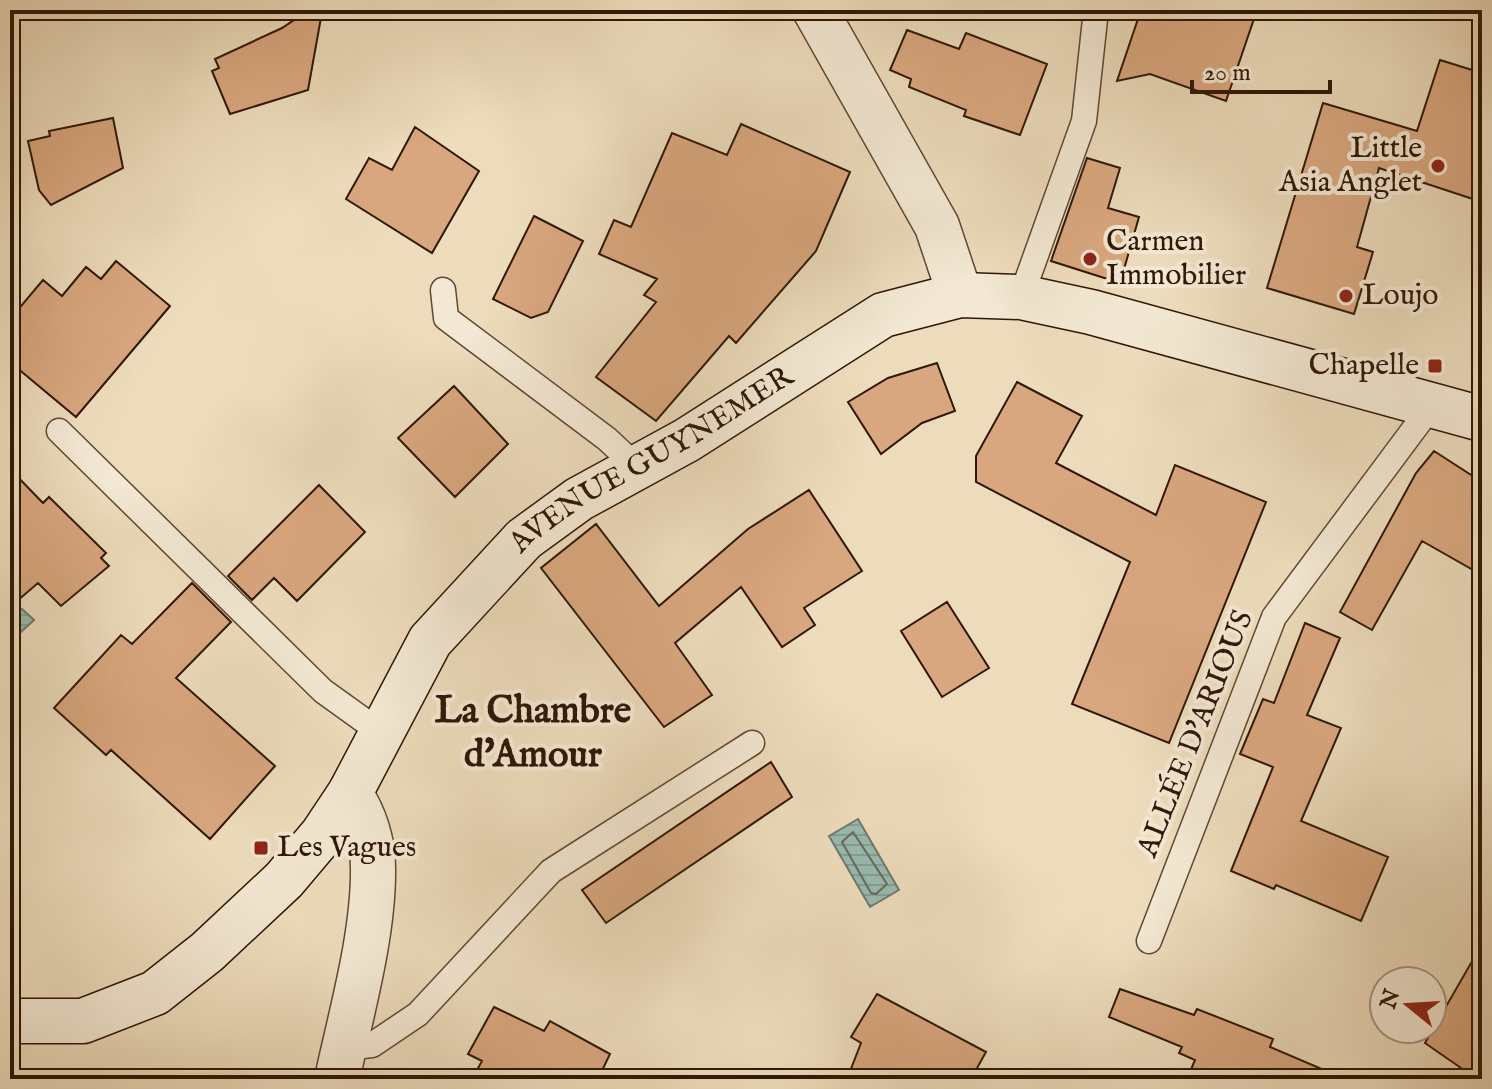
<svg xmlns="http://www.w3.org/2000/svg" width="1492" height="1089" font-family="'IM FELL English',serif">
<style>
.water{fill:url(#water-rules);stroke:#6f796e;stroke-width:2}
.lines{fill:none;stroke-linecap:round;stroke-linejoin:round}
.shore{stroke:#64695c;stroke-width:2}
.building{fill:#d9a77f;stroke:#2f1706;stroke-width:2}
.lane-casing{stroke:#5e4834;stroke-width:27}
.street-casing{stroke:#5e4834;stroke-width:47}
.secondary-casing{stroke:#2f1706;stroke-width:47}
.lane{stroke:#f3e8d3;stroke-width:24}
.street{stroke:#f3e8d3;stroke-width:44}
.secondary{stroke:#f3e8d3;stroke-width:44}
.poi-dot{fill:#8f2418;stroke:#f3e8d3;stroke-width:3}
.labels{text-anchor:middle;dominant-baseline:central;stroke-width:8;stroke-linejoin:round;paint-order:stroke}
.poi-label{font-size:30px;fill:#2f1706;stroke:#f3e8d3;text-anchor:start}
.street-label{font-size:30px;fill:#2f1706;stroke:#f3e8d3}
.district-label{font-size:38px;font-weight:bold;fill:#2f1706;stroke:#f3e8d3}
</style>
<defs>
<pattern id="water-rules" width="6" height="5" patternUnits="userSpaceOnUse" patternTransform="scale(2)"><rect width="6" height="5" fill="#99bbb3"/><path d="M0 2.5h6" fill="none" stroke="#84a098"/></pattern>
</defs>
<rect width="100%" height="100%" fill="#eddcbc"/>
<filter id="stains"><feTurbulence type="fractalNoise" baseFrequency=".0025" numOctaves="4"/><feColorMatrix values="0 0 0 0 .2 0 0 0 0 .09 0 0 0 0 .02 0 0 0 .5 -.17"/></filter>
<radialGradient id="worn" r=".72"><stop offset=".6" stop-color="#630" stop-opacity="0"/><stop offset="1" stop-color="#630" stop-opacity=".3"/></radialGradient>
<path class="water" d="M22,609l12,11 -24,22v-32z
M858,819l41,71 -29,17 -41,-71z"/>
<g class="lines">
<path class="shore" d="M853,832l34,52 -11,10 -5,-1 -29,-51z"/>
</g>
<path class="building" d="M309,10l13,2 -14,78 -78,24 -18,-43 7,-3 -4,-9 67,-31z
M1141,10h116l-31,91 -76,-27 -33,7z
M907,30l52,19 7,-16 81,31 -27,71 -56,-19 2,-6 -57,-23 2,-8 -21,-9z
M1440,60l42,13v129l-103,-34 -22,79 16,5 -19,62 -87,-26 56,-185 94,28z
M113,118l10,50 -72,37 -12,-15 -11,-49 22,-5 -1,-5z
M741,124l109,48 -34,79 -80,92 -7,-7 -73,85 -60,-44 60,-75 -12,-7 13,-16 -58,-25 15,-34 17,7 41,-94 55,22z
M415,127l64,44 -47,82 -86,-54 23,-41 23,12z
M1087,158l33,10 -12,40 31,9 -19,66 -69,-22z
M534,216l49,25 -35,71 -17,6 -38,-19z
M116,261l54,45 -94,111 -66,-55v-43l33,-39 19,16 24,-29 15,12z
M937,363l18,48 -33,12 -41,31 -33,-52 40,-24z
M1017,382l65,34 -26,47 100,52 19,-50 91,37 -97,241 -97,-39 58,-142 -154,-80v-26z
M454,386l54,58 -53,53 -57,-59z
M1434,451l48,31v93l-60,-34 -50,89 -32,-18 76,-139z
M10,469l33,34 6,-6 57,56 -5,5 8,8 -48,40 -23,-23 -28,24z
M319,485l46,47 -68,69 -23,-23 -22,22 -24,-24z
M809,490l53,81 -58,37 11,17 -33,22 -41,-60 -66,56 37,52 -48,32 -123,-159 55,-44 63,82 89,-77z
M192,583l39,39 -55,56 99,88 -65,73 -99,-89 -5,5 -52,-47 67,-73 11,9z
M947,602l42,66 -47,29 -41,-66z
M1305,623l35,15 -33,77 34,13 -40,93 87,36 -27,64 -85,-36 -2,4 -43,-18 42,-104 -33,-13 23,-55 11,4z
M771,762l21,35 -186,126 -24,-33z
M1482,944v135h-5l-52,-36z
M1120,989l74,26 3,-6 76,30 -3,8 75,32h-158l8,-19 -16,-7 3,-6 -73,-30z
M877,994l109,58 -15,27h-124l14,-36 -10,-6z
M494,1007l50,24 6,-10 60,33 -12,25h-126l10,-18 -14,-7z"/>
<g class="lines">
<g class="lane-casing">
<path id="lane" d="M443,290l3,28 161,121 30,28
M1021,297l63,-176 12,-111
M59,431l264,260 57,41
M1149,941l125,-324 158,-212
M344,1048l28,-3 46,-31 133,-143 201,-128"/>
</g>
<g class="street-casing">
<path id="street" d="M815,10l122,216 23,69
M337,1079c14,-65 37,-145 36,-211 0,-27 -9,-53 -23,-75"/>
</g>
<g class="secondary-casing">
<g id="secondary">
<path id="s1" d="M10,1021h73l72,-28 52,-41 77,-72 38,-45 28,-42 80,-152 94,-102 55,-40 108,-59 196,-125 77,-20 61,2 70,15 391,107"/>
</g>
</g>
<use href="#lane" class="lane"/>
<use href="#street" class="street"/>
<use href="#secondary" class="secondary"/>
</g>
<g class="poi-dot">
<circle cx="1438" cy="166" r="8"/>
<circle cx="1090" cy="259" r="8"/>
<circle cx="1346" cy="296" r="8"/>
<rect x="1427" y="358" width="16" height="16" rx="4"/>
<rect x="253" y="840" width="16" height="16" rx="4"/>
</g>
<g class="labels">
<g class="poi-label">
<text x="1422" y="149" text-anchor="end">Little<tspan x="1422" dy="34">Asia Anglet</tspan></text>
<text x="1106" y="242">Carmen<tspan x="1106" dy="34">Immobilier</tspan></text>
<text x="1362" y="296">Loujo</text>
<text x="1419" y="366" text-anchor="end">Chapelle</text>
<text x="277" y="848">Les Vagues</text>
</g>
<g class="street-label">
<text stroke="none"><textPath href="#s1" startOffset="892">AVENUE GUYNEMER</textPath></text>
<text transform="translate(1196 734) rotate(-68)">ALLÉE D'ARIOUS</text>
</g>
<g class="district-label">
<text x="533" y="712">La Chambre<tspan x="533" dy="44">d'Amour</tspan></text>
</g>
</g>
<rect width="1492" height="1089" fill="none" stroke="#eddcbc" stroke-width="40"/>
<rect x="12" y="12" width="1468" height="1065" fill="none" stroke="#2f1706" stroke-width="4"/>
<rect x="20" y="20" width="1452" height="1049" fill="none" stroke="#2f1706" stroke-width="2"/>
<g transform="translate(1408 1005) rotate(288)"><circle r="38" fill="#f3e8d3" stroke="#a59481" stroke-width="2"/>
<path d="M0-6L14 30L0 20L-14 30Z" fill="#8f2418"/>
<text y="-12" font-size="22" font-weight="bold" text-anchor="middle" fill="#2f1706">N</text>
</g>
<path d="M1192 80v12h138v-12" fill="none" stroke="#2f1706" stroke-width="4"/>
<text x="1204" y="80" font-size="24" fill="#2f1706" stroke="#f3e8d3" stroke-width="6" paint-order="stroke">20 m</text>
<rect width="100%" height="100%" filter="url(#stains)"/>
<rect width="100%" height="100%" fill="url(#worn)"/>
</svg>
